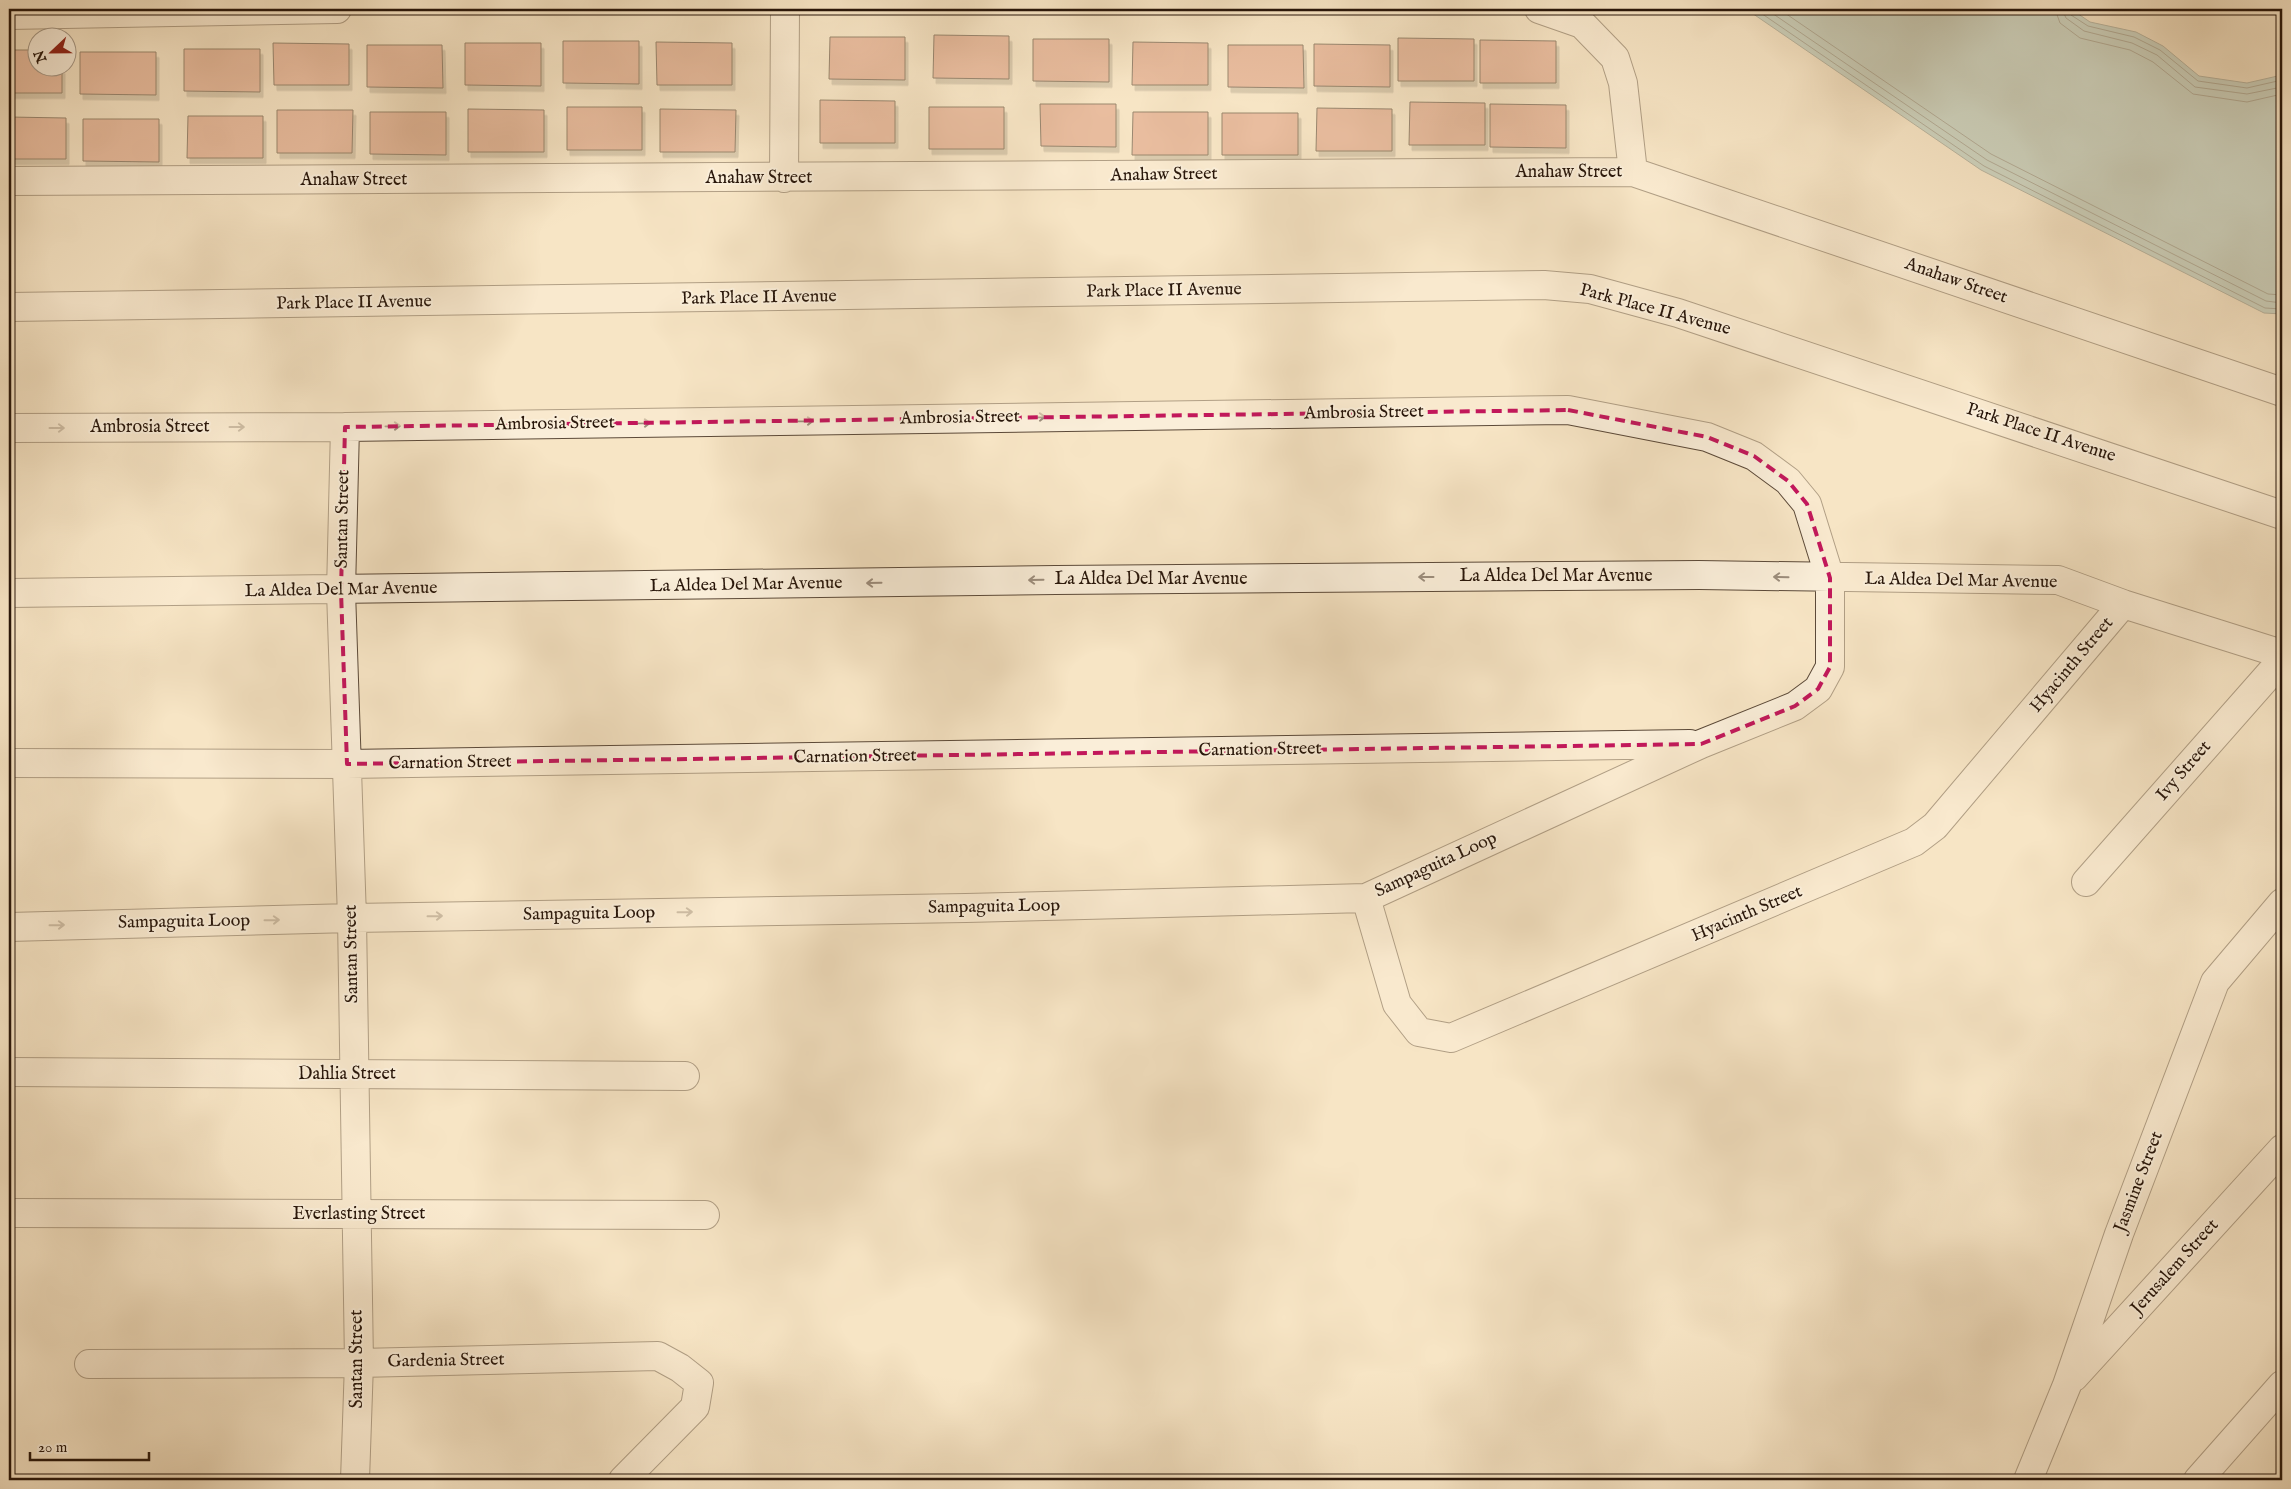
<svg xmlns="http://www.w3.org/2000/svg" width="2291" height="1489" font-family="'IM FELL English',serif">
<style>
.water{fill:#9ebeb8;stroke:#6f7b72}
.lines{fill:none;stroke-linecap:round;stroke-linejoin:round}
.shore{stroke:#636a61;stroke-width:1}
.building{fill:#d88d72;stroke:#28160a;filter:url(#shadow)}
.street-casing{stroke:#5c4a39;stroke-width:30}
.street{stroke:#faeed9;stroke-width:28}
.oneway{stroke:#9c8d7c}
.marked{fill:none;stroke:#c2185b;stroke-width:4;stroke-dasharray:10 6;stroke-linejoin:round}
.labels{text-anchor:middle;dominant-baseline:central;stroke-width:4;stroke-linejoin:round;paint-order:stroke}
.street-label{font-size:18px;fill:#28160a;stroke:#faeed9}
</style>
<defs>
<filter id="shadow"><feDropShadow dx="3" dy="5.5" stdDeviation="0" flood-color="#0004"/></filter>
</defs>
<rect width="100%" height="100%" fill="#f7e5c5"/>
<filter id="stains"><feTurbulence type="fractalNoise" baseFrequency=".004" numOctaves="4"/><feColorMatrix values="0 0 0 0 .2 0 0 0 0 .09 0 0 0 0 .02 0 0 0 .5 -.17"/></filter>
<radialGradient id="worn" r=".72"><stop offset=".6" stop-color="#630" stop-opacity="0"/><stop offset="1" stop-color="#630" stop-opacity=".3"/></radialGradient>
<path class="water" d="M1746,9h325l19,13 46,10 27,14 36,30 48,7 35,-8v239l-18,-1 -283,-143z"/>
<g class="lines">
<path class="shore" d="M1755,9l229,157 281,142 17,1
M1766,9l221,151 279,141 16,2
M1779,9l212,145 277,140 14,1
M2055,9l5,14 20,15 50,12 23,12 40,32 54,8 35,-8
M2062,9l4,9 18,13 48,12 25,12 38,32 52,7 35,-7
M2069,9l2,6 17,11 46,11 26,13 38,31 49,7 35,-8"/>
</g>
<path class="building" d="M934,35l75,1v43l-76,-1z
M830,37h75v43l-76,-1z
M1398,38l76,1v42h-76z
M1033,39h76v43l-76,-1z
M1480,40l76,1v42h-76z
M563,41h76v43l-76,-1z
M656,42l76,1v42h-75z
M1133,42l75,1v42h-76z
M273,43l76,1v41h-75z
M465,43h76v43l-76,-1z
M1314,44l76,1v42l-76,-1z
M367,45h75l1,43 -76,-1z
M1228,45h75l1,43 -76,-1z
M184,49h76v43l-76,-1z
M9,50h29v18h24v25h-53z
M80,52h76v43l-76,-1z
M820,100l75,1v42h-75z
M1410,102l75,1v42h-76z
M1040,104h76v43l-75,-1z
M1490,104l76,1v43l-76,-1z
M567,107h75v43h-75z
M929,107h75v42h-75z
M1317,108l75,1v42h-76z
M468,109l76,1v42h-76z
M660,109l76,1 -1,42h-75z
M277,110h76l-1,43h-75z
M370,112h76v43l-76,-1z
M1133,112h75v43h-76z
M1222,113h76v42h-76z
M188,116h75v42h-76z
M9,117l57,1v41h-57z
M83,119h76v43l-76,-1z"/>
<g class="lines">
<g class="street-casing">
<path id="street" d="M1539,9l43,15 33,34 8,25 10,89
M9,15l328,-6
M784,178l1,-169
M9,181l1624,-9 649,220
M9,307l1535,-22 46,4 88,24 604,202
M345,427l-4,164 11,327 7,445 -4,117
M9,428l336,-1 1223,-17 139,27 47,19 34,25 19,23 23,74v89l-12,22 -23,17 -94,38 -335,154 -400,10 -614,10 -343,9
M9,593l1047,-13 643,-5 359,5 65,24 159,50
M9,763l338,1 1343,-20
M2086,882l196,-222
M1366,898l31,106 22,28 32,6 463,-196 21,-16 188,-222
M9,1072l676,4
M14,1213l691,2
M89,1364l270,-1 299,-7 22,12 19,15 -4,24 -72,73
M2074,1377l208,-228
M2028,1480l39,-95 52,-151 96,-252 67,-79
M2198,1480l84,-95"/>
</g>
<use href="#street" class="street"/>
</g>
<defs><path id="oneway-shaft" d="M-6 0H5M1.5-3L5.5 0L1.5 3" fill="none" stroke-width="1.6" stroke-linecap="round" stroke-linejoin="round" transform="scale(1.25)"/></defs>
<g class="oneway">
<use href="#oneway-shaft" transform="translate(1038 417) rotate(-1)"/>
<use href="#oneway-shaft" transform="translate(806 421) rotate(-1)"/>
<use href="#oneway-shaft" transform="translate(643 423) rotate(-1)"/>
<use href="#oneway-shaft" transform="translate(393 426) rotate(-1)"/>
<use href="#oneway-shaft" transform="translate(237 427)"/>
<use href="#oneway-shaft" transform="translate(57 428)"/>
<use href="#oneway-shaft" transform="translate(1426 577) rotate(180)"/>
<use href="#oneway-shaft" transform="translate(1781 577) rotate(-179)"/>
<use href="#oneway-shaft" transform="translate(1036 580) rotate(179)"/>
<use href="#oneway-shaft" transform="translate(874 583) rotate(179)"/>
<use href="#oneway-shaft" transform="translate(685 912) rotate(-1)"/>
<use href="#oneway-shaft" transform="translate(435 916) rotate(-1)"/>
<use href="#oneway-shaft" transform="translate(272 920) rotate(-1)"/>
<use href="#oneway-shaft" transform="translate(57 925) rotate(-1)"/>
</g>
<path d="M0 0H2291V1489H0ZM1568,410l139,27 47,19 34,25 19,23 23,74v89l-12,22 -23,17 -94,38 -1354,20 -6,-173 4,-164z" fill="#f7e5c5" fill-opacity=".55" fill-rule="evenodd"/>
<path class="marked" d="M1568,410l139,27 47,19 34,25 19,23 23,74v89l-12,22 -23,17 -94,38 -1354,20 -6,-173 4,-164z"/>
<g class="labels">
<g class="street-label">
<text x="1569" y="172">Anahaw Street</text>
<text transform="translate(1164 175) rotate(-1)">Anahaw Street</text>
<text x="759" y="178">Anahaw Street</text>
<text x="354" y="180">Anahaw Street</text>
<text transform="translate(1956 281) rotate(19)">Anahaw Street</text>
<text transform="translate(1164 291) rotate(-1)">Park Place II Avenue</text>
<text transform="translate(759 298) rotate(-1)">Park Place II Avenue</text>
<text transform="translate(354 303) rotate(-1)">Park Place II Avenue</text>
<text transform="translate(1655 310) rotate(15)">Park Place II Avenue</text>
<text transform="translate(1364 413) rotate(-1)">Ambrosia Street</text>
<text transform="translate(960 418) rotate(-1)">Ambrosia Street</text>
<text transform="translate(555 424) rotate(-1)">Ambrosia Street</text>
<text x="150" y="427">Ambrosia Street</text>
<text transform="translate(2041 433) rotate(18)">Park Place II Avenue</text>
<text transform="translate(343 519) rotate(-89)">Santan Street</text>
<text x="1556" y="576">La Aldea Del Mar Avenue</text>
<text x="1151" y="579">La Aldea Del Mar Avenue</text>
<text transform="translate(1961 581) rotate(1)">La Aldea Del Mar Avenue</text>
<text transform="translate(746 585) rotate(-1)">La Aldea Del Mar Avenue</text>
<text transform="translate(341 590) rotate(-1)">La Aldea Del Mar Avenue</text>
<text transform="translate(2072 665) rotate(-50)">Hyacinth Street</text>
<text transform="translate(1260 750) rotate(-1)">Carnation Street</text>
<text transform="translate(855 757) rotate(-1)">Carnation Street</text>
<text transform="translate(450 763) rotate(-1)">Carnation Street</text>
<text transform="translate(2184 771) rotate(-49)">Ivy Street</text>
<text transform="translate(1436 865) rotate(-25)">Sampaguita Loop</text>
<text transform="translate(994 907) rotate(-1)">Sampaguita Loop</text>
<text transform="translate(589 914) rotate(-1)">Sampaguita Loop</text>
<text transform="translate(1747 914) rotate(-23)">Hyacinth Street</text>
<text transform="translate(184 922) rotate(-1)">Sampaguita Loop</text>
<text transform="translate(352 954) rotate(-91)">Santan Street</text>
<text x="347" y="1074">Dahlia Street</text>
<text transform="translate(2139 1182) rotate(-69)">Jasmine Street</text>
<text x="359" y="1214">Everlasting Street</text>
<text transform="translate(2175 1267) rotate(-48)">Jerusalem Street</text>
<text transform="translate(357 1359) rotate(-90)">Santan Street</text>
<text transform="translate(446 1361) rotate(-1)">Gardenia Street</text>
</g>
</g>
<rect width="2291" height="1489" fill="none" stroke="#f7e5c5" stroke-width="30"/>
<rect x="10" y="10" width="2271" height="1469" fill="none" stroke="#28160a" stroke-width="2.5"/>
<rect x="15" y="15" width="2261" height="1459" fill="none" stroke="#28160a"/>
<g transform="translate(52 52) rotate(248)"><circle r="24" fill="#faeed9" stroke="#a69886"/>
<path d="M0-4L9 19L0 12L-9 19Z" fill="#8f2418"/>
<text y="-8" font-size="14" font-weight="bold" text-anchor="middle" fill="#28160a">N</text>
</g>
<path d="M30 1452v8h119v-8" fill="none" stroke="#28160a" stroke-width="2.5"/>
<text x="38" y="1452" font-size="15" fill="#28160a" stroke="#faeed9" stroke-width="4" paint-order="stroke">20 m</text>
<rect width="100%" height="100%" filter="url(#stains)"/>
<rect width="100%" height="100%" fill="url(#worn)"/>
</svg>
